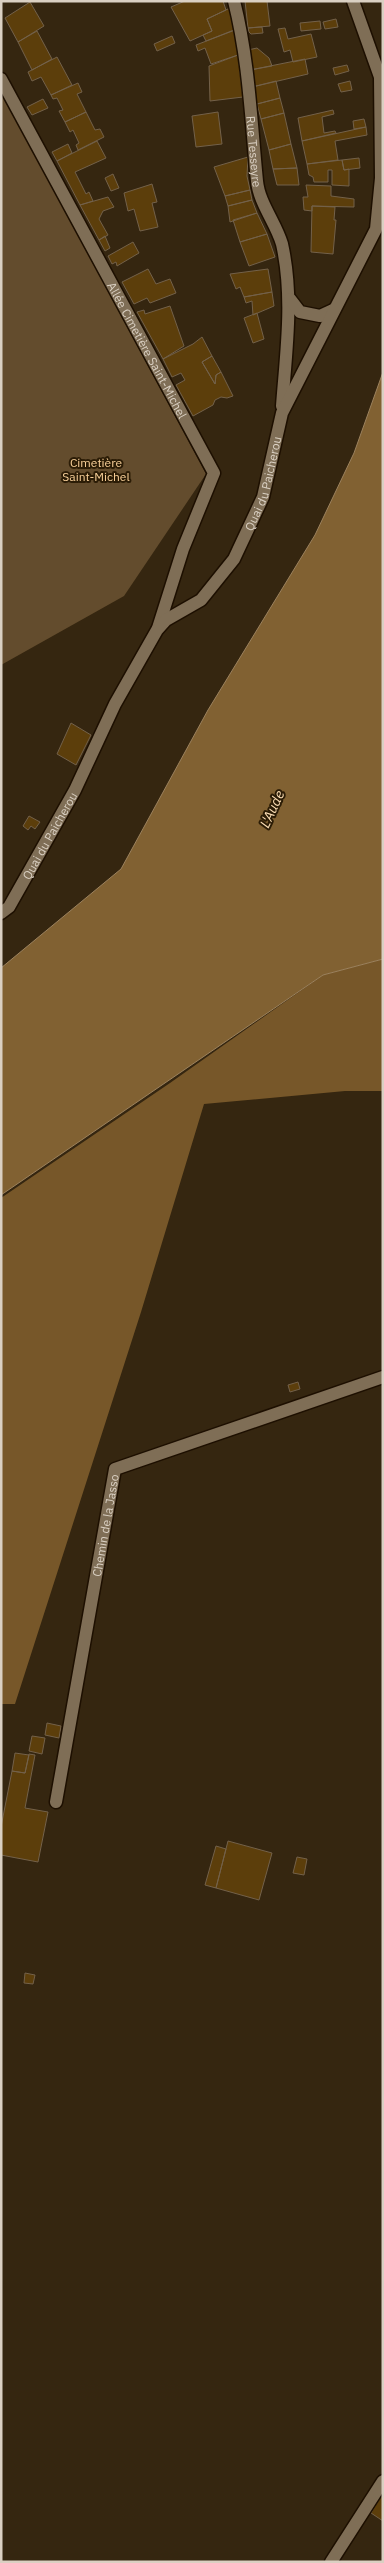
<svg xmlns="http://www.w3.org/2000/svg" width="384" height="2563" font-family="'IBM Plex Sans',sans-serif">
<style>
.green{fill:#634c2d}
.forest{fill:#775729}
.water{fill:#816132;stroke:#9c825e}
.building{fill:#5c3e0b;stroke:#73614a}
.lines{fill:none;stroke-linecap:round;stroke-linejoin:round}
.minor-casing{stroke:#1d0f00;stroke-width:15}
.minor{stroke:#7f6e56;stroke-width:12}
.labels{text-anchor:middle;dominant-baseline:central;stroke-width:4;stroke-linejoin:round;paint-order:stroke}
.street-label{font-size:12px;fill:#dad0c3;stroke:#2b1c06}
.park-label{font-size:12px;fill:#fbd29b;stroke:#2b1c06}
.water-label{font-size:14px;font-style:italic;fill:#fcdeb5;stroke:#2b1c06}
</style>
<rect width="100%" height="100%" fill="#352610"/>
<path class="green" d="M1,92l205,382 -82,122 -123,69z"/>
<path class="forest" d="M383,959v132h-38l-141,13 -63,208 -126,392h-14v-506l169,-115 153,-108z"/>
<path class="water" d="M383,372v587l-60,16 -322,220v-227l120,-99 87,-159 107,-175 39,-82z"/>
<path class="building" d="M185,1h38l3,9 -19,9 5,12 -22,10 -19,-34z
M245,1h22l3,25 -22,2z
M30,2l14,24 -26,16 -13,-24z
M230,8l4,22 -28,11 -3,-6 9,-4 -5,-12z
M336,19l2,8 -13,2 -2,-7z
M320,21l1,8 -20,2 -1,-8z
M262,27l1,6 -12,1 -2,-2 -1,-4z
M285,28l3,11 23,-5 6,23 -24,5 -3,-12 -6,2 -6,-23z
M235,30l3,25 -27,9 -6,-16 -7,3 -2,-6z
M37,31l15,28 -20,11 -14,-28z
M172,36l3,7 -18,8 -3,-7z
M257,48l12,10 3,8 -22,4 -2,-20z
M238,55l5,42 -33,4 -1,-35z
M57,57l15,28 -21,10 -10,-18 -9,4 -4,-9z
M305,59l3,15 -56,13 -2,-17z
M347,65l2,6 -14,4 -2,-7z
M276,81l4,17 -23,6 -5,-17z
M350,81l2,9 -11,2 -3,-8z
M78,83l4,9 -5,2 9,18 -21,10 -6,-11 4,-1 -6,-12 -4,1 -2,-4z
M280,98l4,15 -23,6 -4,-15z
M43,99l5,9 -16,7 -5,-8z
M333,110l1,4 -12,3 2,16 11,-2 1,2 -34,8 -4,-23z
M86,112l9,18 5,-1 4,8 -26,13 -2,-5 3,-2 -6,-13 -3,2 -5,-10z
M218,112l4,32 -26,3 -4,-31z
M284,113l7,31 -22,6 -8,-31z
M364,119l2,8 -12,2 -1,-8z
M366,127l1,8 -32,6 3,19 -31,4 -5,-23z
M97,141l9,17 -31,14 11,22 3,-2 4,9 -13,4 -23,-44z
M68,144l4,9 -15,8 -5,-9z
M291,144l6,24 -24,1 -4,-19z
M248,157l-1,19 3,14 -25,6 -11,-29z
M359,158l1,10 -16,2 -2,-10z
M342,160l2,10 5,-1v17l-17,-1v-15h-4v12h-14l-1,-5 -4,-2 -2,-11z
M297,168l2,17h-22l-4,-16z
M113,174l6,14 -8,3 -6,-13z
M152,184l5,18 -5,1 6,24 -18,4 -6,-22 -6,2 -4,-18z
M306,185l25,1v10l23,3v8l-42,-1v5l-8,-1 -1,-13h5z
M250,190l2,10 -24,6 -3,-10z
M108,197l6,10 -11,4 -4,8 9,16 -9,5 -19,-35z
M252,200l5,13 -27,9 -2,-16z
M312,206l23,1 -1,13h2l-3,34 -22,-2z
M257,213l10,21 -27,8 -7,-22z
M267,234l8,23 -26,9 -9,-24z
M105,236l5,12 -5,3 -6,-11z
M133,242l6,11 -22,13 -1,-4 -4,2 -4,-8z
M148,269l8,15 14,-5 6,14 -26,10 -3,-5 -13,6 -12,-22z
M268,269l4,23 -28,5 -4,-10 -4,2 -6,-15z
M272,292l2,14 -21,9 -1,-14 -6,2 -2,-6z
M170,306l14,40 -21,13 -26,-47 7,-2 1,4z
M257,313l7,26 -11,4 -9,-25z
M202,337l10,19 -10,6 13,22 1,-9 5,-3 12,24 -6,2 -6,-1 -6,3 -2,5 -20,11 -17,-31 9,-5 -4,-7 -9,4 -9,-18 30,-15z
M212,356l9,16 -5,3 -1,9 -13,-22z
M71,723l20,12 -15,30 -19,-11z
M29,816l11,6 -5,7 -4,-3 -3,4 -5,-4z
M298,1382l2,7 -10,3 -2,-7z
M47,1723l14,3 -2,12 -14,-3z
M32,1736l13,2 -3,16 -13,-3z
M15,1753l14,2 -4,18 -13,-2z
M29,1754l6,1 -10,53 23,4 -10,50 -37,-7v-28l11,-56 13,2z
M228,1841l44,12 -13,47 -43,-12z
M216,1846l10,3 -10,39 -11,-3z
M297,1857l10,2 -3,16 -11,-2z
M25,1973l10,2 -2,9 -9,-1z
M383,2493v28l-12,-8z"/>
<g class="lines">
<g class="minor-casing">
<g id="minor">
<path id="s1" d="M234,1c15,59 17,120 23,180 2,22 19,42 25,63 12,54 4,108 0,162"/>
<path id="s2" d="M1,79l213,394 -31,76 -25,79"/>
<path d="M290,299l10,13 20,4 13,-6"/>
<path id="s3" d="M1,913l8,-6 66,-117 40,-86 42,-74 9,-10 35,-20 33,-41 29,-62 19,-84 94,-184 5,-51 -1,-101 -27,-76"/>
<path id="s4" d="M56,1802l59,-333 268,-92"/>
<path d="M331,2562l52,-81"/>
</g>
</g>
<use href="#minor" class="minor"/>
</g>
<g class="labels">
<g class="street-label">
<text stroke="none"><textPath href="#s1" startOffset="152">Rue Tesseyre</textPath></text>
<text stroke="none"><textPath href="#s2" startOffset="308">Allée Cimetière Saint-Michel</textPath></text>
<text stroke="none"><textPath href="#s3" startOffset="512">Quai du Paicherou</textPath></text>
<text stroke="none"><textPath href="#s3" startOffset="92">Quai du Paicherou</textPath></text>
<text stroke="none"><textPath href="#s4" startOffset="281">Chemin de la Jasso</textPath></text>
</g>
<g class="park-label">
<text x="96" y="462">Cimetière<tspan x="96" dy="14">Saint-Michel</tspan></text>
</g>
<g class="water-label">
<text transform="translate(272 809) rotate(-65)">L'Aude</text>
</g>
</g>
<rect width="384" height="2563" fill="none" stroke="#dad0c3" stroke-width="5"/>
</svg>
